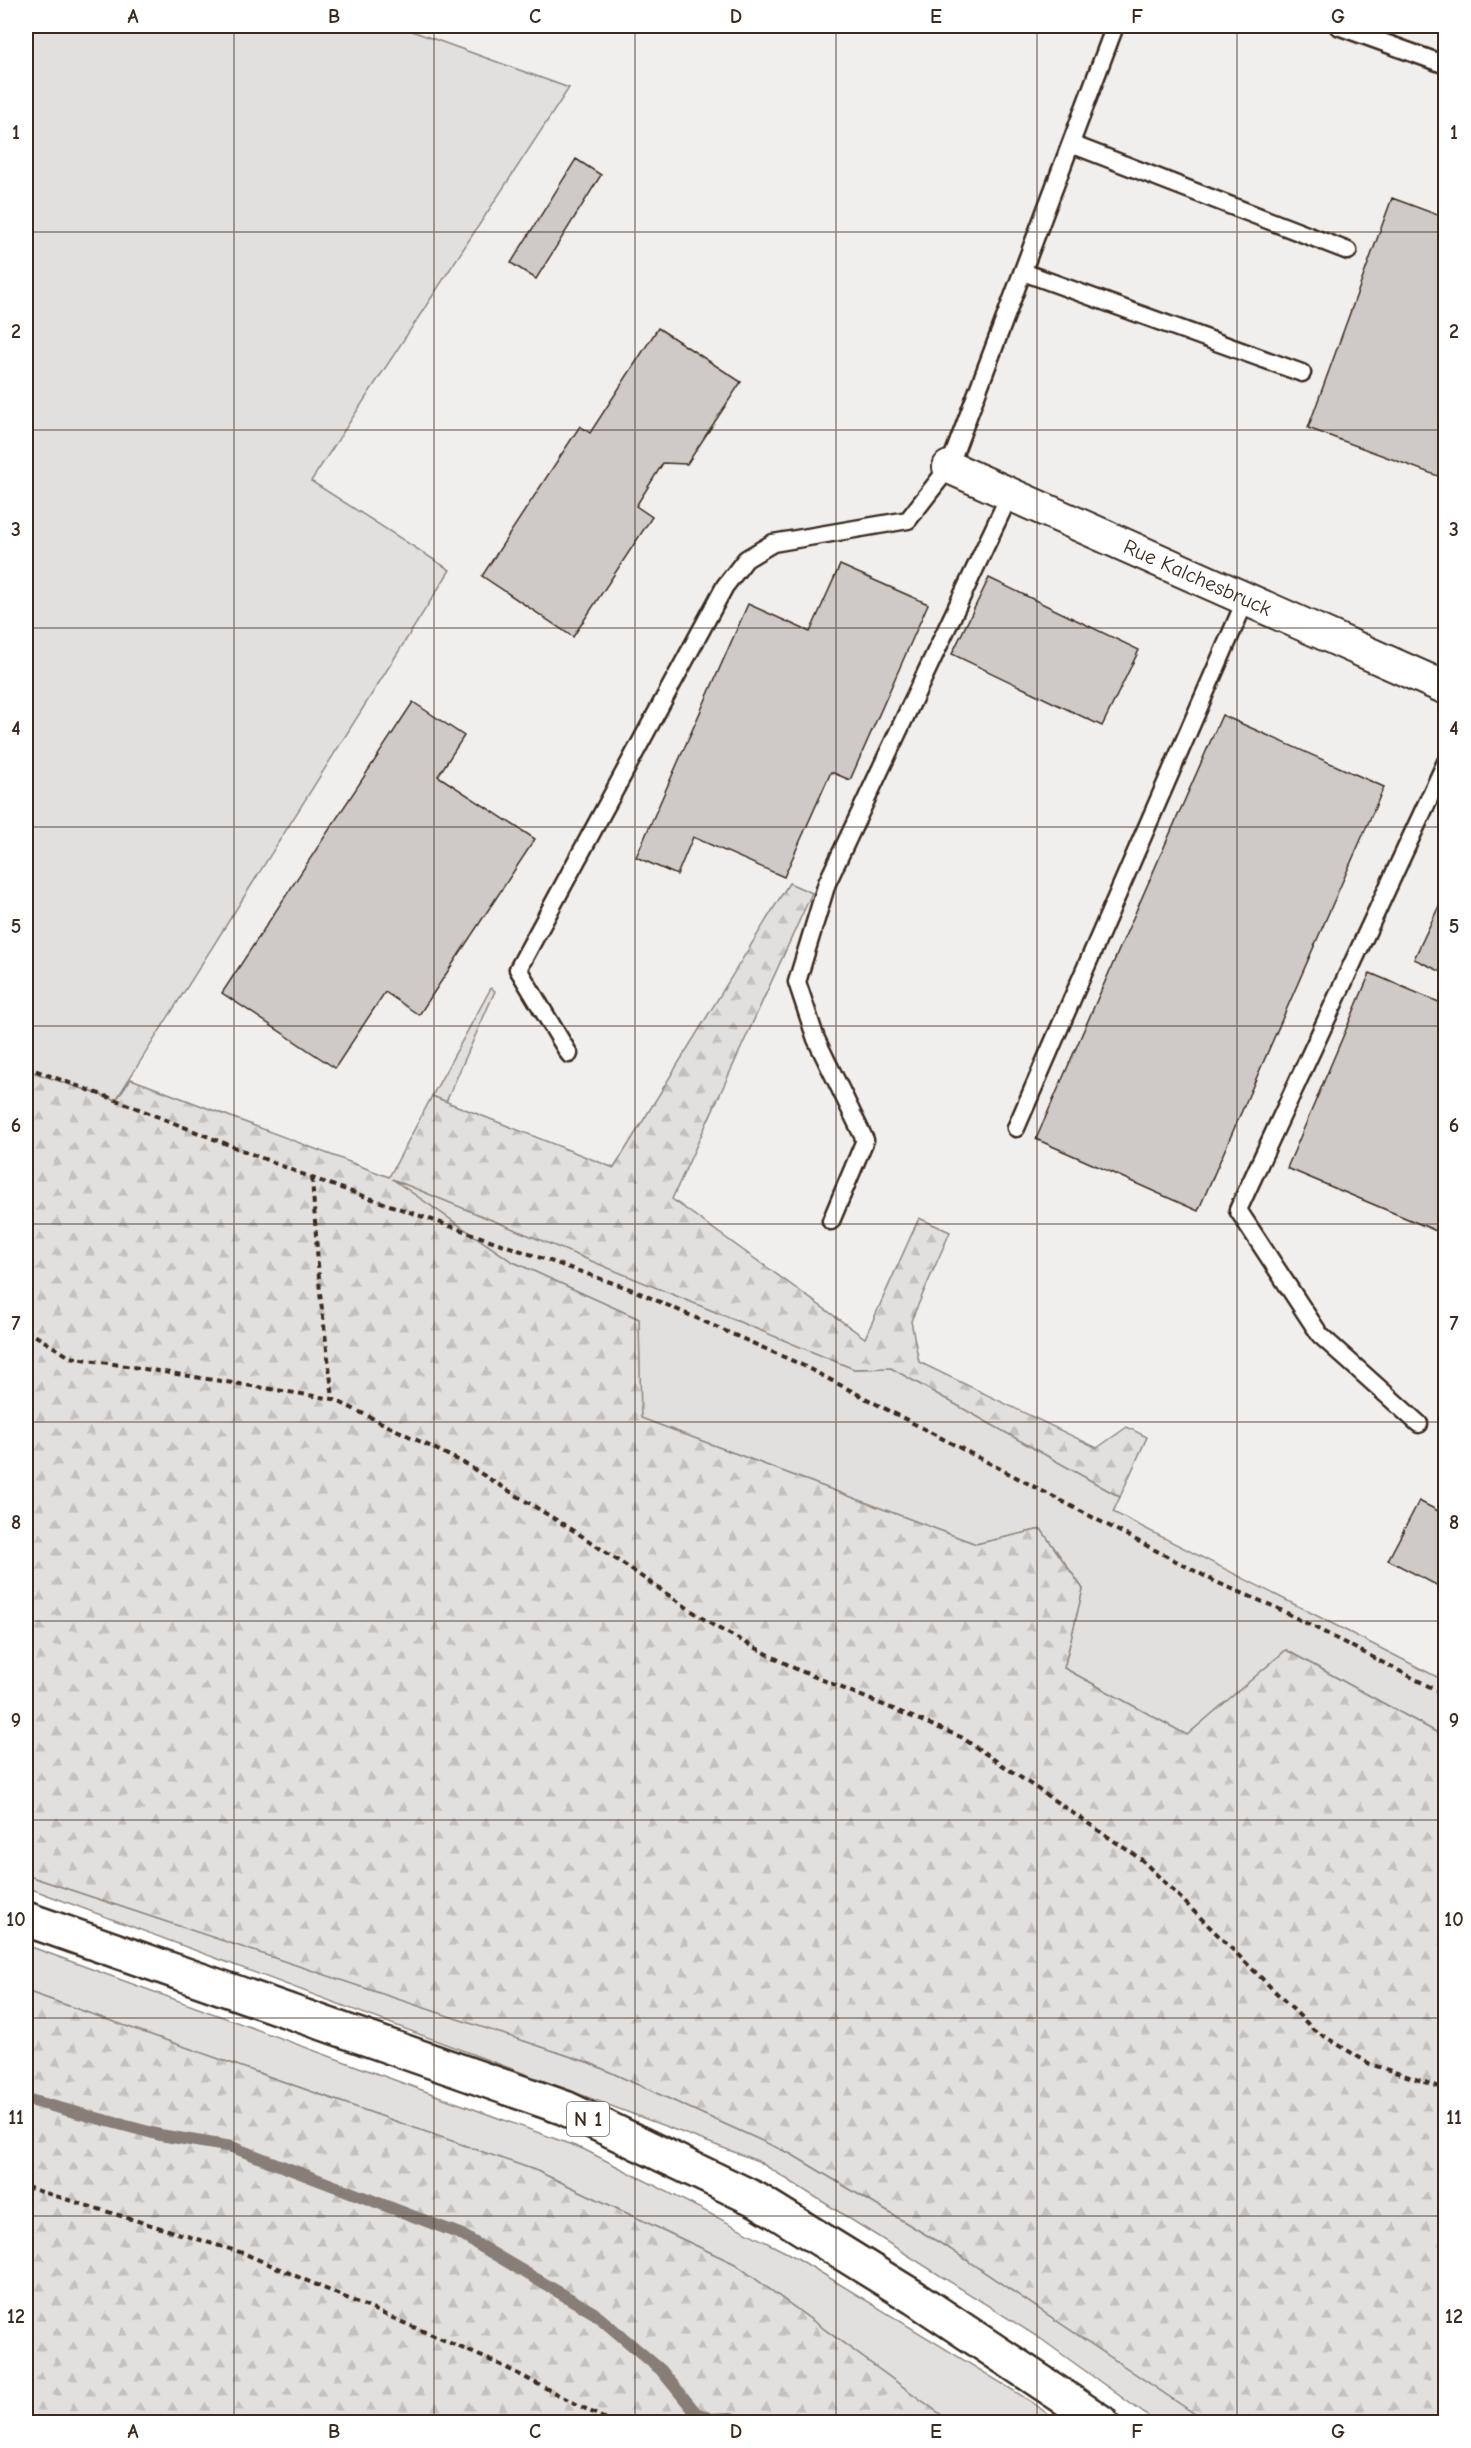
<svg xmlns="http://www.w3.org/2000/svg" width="1471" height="2448" font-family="'Comic Neue',sans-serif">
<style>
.built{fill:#f1efee}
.green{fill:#e2e0de;stroke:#8e857e;stroke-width:1.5}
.forest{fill:url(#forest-firs);stroke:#8e857e;stroke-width:1.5}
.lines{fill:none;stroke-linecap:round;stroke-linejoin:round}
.stream{stroke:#887e77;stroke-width:12}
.building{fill:#cfcac7;stroke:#3b2a1e;stroke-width:1.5}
.lane-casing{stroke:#3b2a1e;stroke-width:21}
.street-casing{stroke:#3b2a1e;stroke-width:36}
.primary-casing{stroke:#3b2a1e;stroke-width:38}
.path{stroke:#3b2a1e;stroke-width:4;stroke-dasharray:6 4.5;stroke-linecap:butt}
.lane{stroke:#fff;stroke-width:16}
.street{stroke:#fff;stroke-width:32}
.primary{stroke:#fff;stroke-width:33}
.grid{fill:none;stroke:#3b2a1e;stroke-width:1.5;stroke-opacity:0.55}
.labels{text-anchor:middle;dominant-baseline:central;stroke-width:6;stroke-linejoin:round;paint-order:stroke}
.shield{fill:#fff;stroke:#766a62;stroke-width:1.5}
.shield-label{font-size:20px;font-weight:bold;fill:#3b2a1e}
.street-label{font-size:21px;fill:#3b2a1e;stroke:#fff}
.neatline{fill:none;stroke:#3b2a1e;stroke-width:2}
.grid-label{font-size:20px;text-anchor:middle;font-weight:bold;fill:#3b2a1e}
</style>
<defs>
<pattern id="forest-firs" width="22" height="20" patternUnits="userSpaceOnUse" patternTransform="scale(1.5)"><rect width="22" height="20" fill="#e2e0de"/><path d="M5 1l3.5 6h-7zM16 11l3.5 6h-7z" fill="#c3c0be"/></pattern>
</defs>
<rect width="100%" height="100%" fill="#fff"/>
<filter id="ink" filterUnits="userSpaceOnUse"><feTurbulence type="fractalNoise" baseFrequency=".0167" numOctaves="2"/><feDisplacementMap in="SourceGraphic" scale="12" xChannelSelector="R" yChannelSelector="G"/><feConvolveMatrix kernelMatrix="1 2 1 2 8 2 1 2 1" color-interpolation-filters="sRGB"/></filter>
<g filter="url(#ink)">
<path class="built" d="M398,26h1047v1655l-332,-169 14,-85 -30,21 -178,-86 -8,-41 38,-89 -30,-14 -54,120 -193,-139 140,-305 -22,-11 -176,286 -168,-67 49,-111 -4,-3 -102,189 -258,-98 319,-509 -139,-88 257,-393z"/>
<path class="green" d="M26,26h372l171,62 -258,393 139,89 -334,530 -90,-30z
M491,988l4,3 -49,111 -14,-6z
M389,1177l465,192 37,-1 229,129 -7,15 332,169v56l-159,-87 -98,86 -124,-68 19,-79 -42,-60 -65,15 -336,-126 -1,-99 -128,-58z
M26,1875l564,188 201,91 159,95 257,173h-51l-115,-83 -283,-178 -732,-274z
M26,1945l557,204 214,109 235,144 26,20h-107l-216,-158 -198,-93 -511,-180z"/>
<path class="forest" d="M789,883l23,10 -140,306 193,139 54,-120 31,14 -39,89 8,41 178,86 30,-21 20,10 -27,60 -229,-129 -37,1 -462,-190 119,82 128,58 2,99 335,126 65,-15 42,60 -19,79 123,67 99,-85 159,87v685h-238l-257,-173 -159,-95 -201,-91 -564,-188v-805l90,30 15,-21 258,98 43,-81 182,72z
M26,1991l511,180 198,93 216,158h-925z"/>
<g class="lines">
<path class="stream" d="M26,2099l134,36 72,12 228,87 134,79 67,57 35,43 15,6 20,-1 6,4"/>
</g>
<path class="building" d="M576,159l25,16 -65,104 -25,-16z
M1392,198l54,20v261l-138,-51z
M658,328l83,54 -54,82 -24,-1 -27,43 16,11 -79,120 -91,-61 98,-150 10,7z
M840,565l88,39 -78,176 -19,-8 -47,105 -91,-40 -16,38 -41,-18 112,-253 62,28z
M989,578l150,72 -37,76 -150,-72z
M413,702l51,34 -26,40 97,63 -116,176 -34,-23 -50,76 -113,-75z
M1222,715l162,72 -186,424 -162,-72z
M1446,891v83l-32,-15z
M1370,973l76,32v13l-4,9 4,2v206l-159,-67z
M1419,1501l27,14v75l-58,-30z"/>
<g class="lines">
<g class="lane-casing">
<path id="lane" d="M1338,26l108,39
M1071,144l277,107
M1023,272l279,101
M569,1054l-51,-85 207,-383 21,-27 27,-16 135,-23 41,-53 166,-441
M1016,1128l230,-529
M831,1221l34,-81 -49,-101 -19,-57 30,-99 183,-389
M1419,1424l-99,-89 -82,-125 208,-448"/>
</g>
<g class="street-casing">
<g id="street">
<path id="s1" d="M949,467l497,221"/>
</g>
</g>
<g class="primary-casing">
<path id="primary" d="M26,1919l539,189 192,92 158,98 186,124"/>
</g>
<path class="path" d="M26,1067l90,33 196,78 321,112 169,75 414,217 59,25 171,88
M312,1178l8,115 13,105
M26,1330l44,27 263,42 129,63 114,70 138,94 82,43 165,68 181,123 172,170 56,34 76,25
M26,2187l217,66 258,112 110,57"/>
<use href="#lane" class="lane"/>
<use href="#street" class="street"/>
<use href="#primary" class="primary"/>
</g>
</g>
<path class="grid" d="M234,26v2396M434,26v2396M635,26v2396M836,26v2396M1037,26v2396M1237,26v2396M26,232h1420M26,430h1420M26,628h1420M26,827h1420M26,1026h1420M26,1224h1420M26,1422h1420M26,1621h1420M26,1820h1420M26,2018h1420M26,2216h1420"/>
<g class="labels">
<rect class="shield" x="567" y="2102" width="42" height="34" rx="4.5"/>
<g class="shield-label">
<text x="588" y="2119">N 1</text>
</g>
<g class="street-label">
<text stroke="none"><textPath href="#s1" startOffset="272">Rue Kalchesbruck</textPath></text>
</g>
</g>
<rect width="1471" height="2448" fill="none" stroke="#fff" stroke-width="66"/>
<rect x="33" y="33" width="1405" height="2382" class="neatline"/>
<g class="grid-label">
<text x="133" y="23">A</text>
<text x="334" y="23">B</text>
<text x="535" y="23">C</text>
<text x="736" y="23">D</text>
<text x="936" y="23">E</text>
<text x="1137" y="23">F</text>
<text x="1338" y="23">G</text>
<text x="16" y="139">1</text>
<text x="1454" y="139">1</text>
<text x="16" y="338">2</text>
<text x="1454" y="338">2</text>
<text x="16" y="536">3</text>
<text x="1454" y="536">3</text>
<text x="16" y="735">4</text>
<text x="1454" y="735">4</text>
<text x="16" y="933">5</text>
<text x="1454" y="933">5</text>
<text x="16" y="1132">6</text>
<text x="1454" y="1132">6</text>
<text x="16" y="1330">7</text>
<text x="1454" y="1330">7</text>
<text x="16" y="1529">8</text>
<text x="1454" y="1529">8</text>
<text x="16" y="1727">9</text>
<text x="1454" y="1727">9</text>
<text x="16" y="1926">10</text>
<text x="1454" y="1926">10</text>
<text x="16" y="2124">11</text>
<text x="1454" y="2124">11</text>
<text x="16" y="2323">12</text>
<text x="1454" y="2323">12</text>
<text x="133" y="2438">A</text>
<text x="334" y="2438">B</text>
<text x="535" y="2438">C</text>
<text x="736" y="2438">D</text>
<text x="936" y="2438">E</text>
<text x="1137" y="2438">F</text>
<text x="1338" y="2438">G</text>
</g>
</svg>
